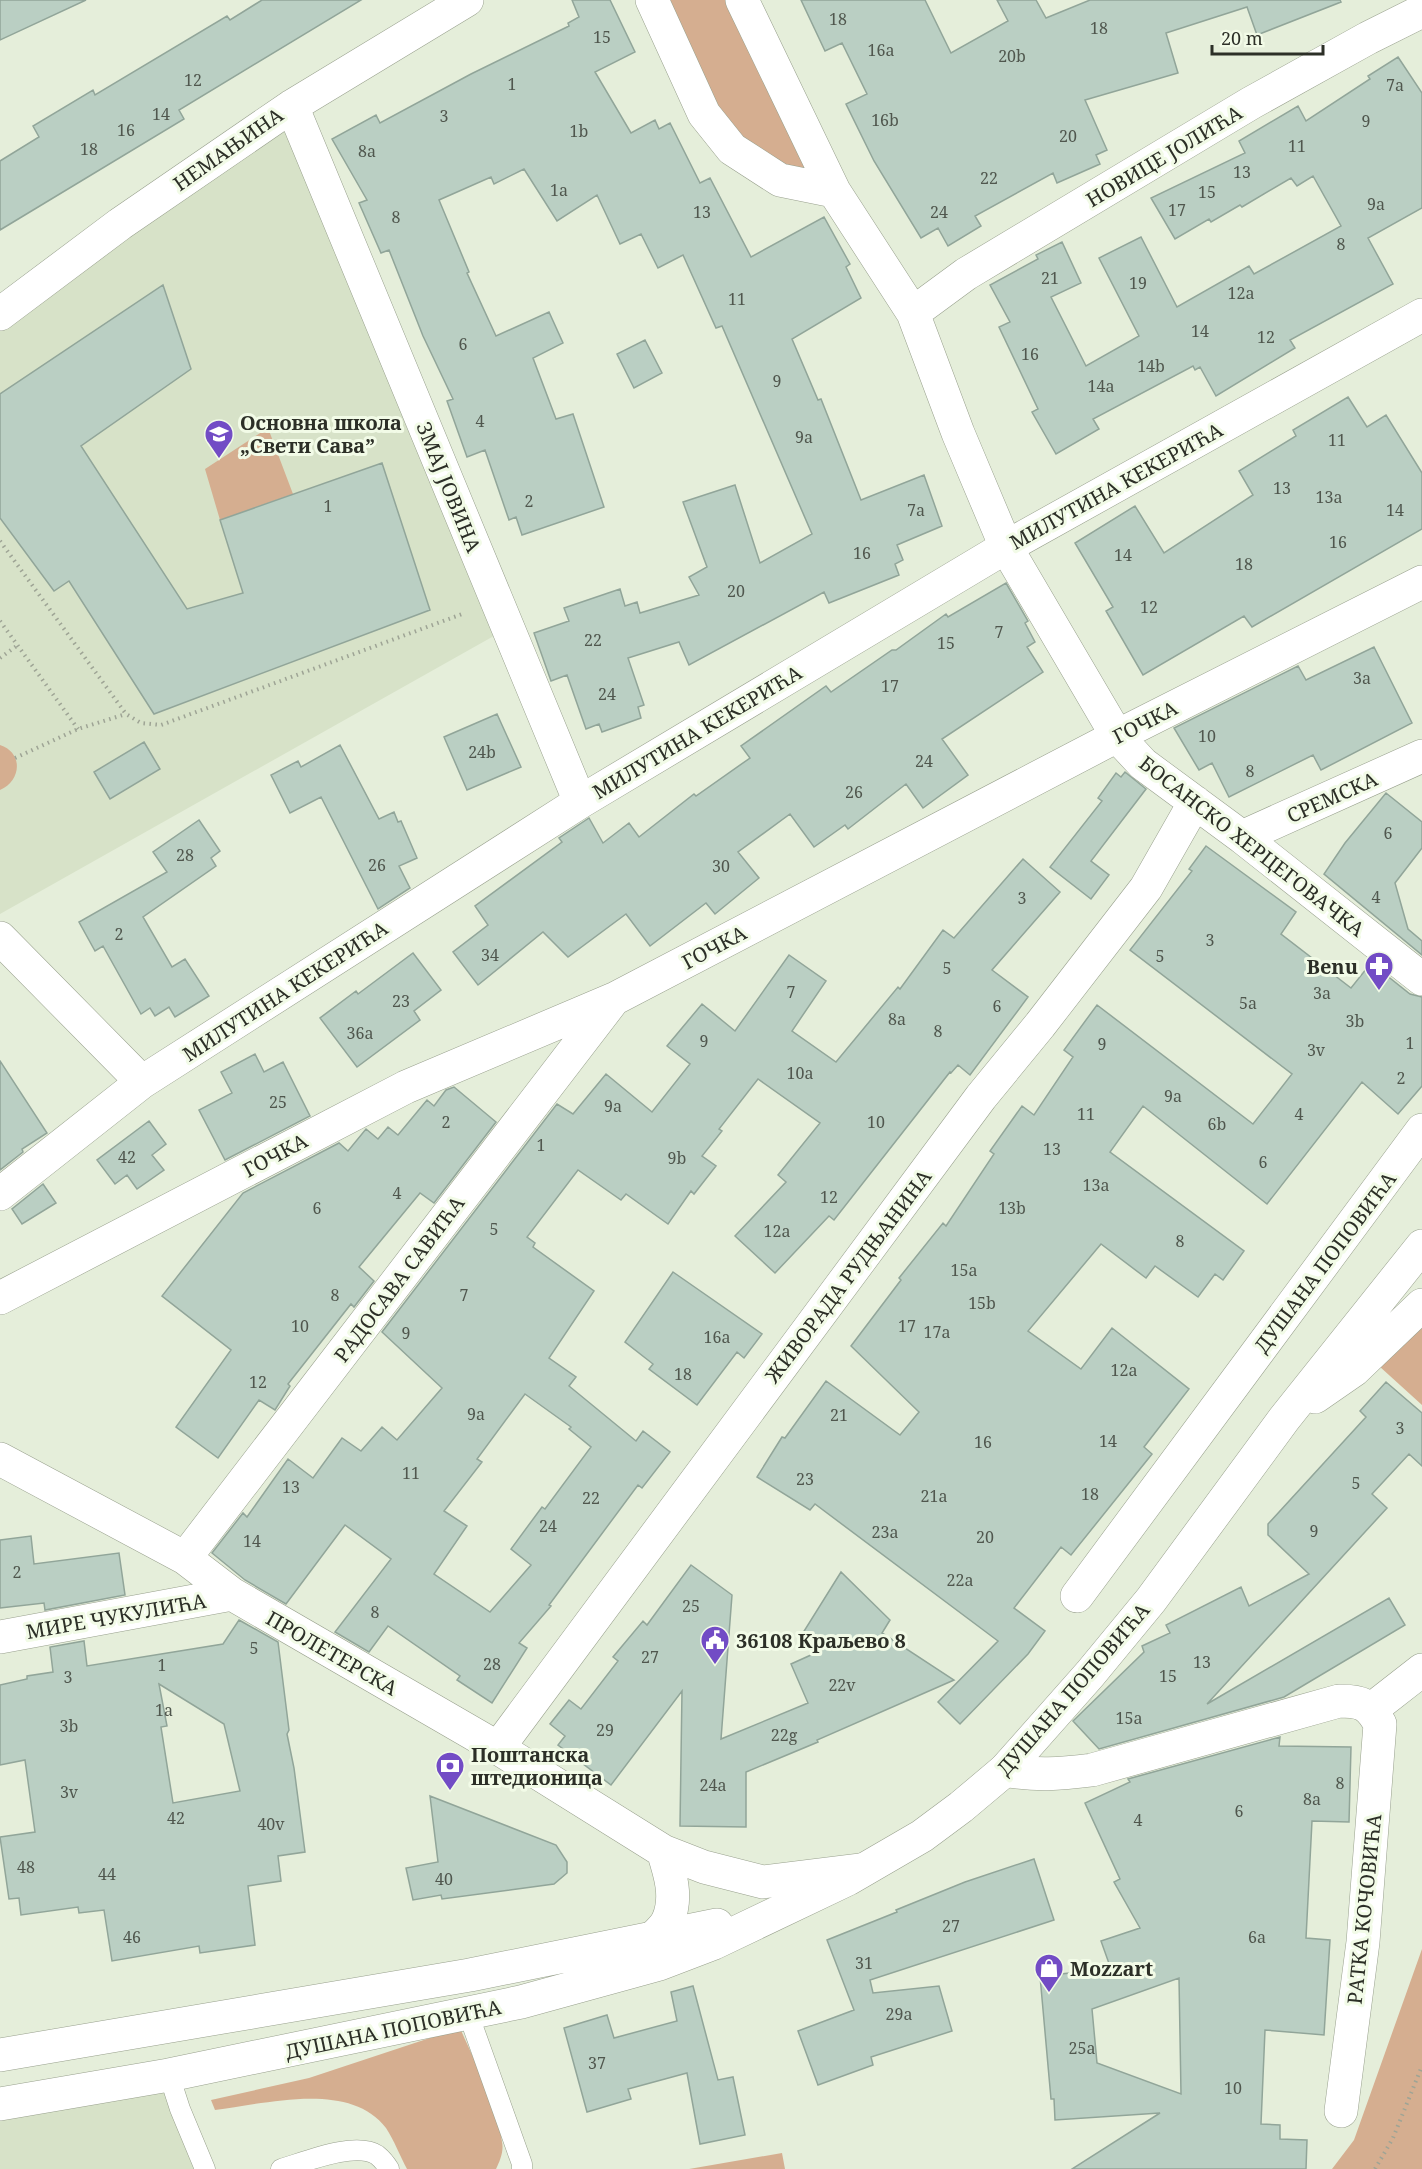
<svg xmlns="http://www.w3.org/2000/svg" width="1422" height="2169" font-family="'Noto Serif',serif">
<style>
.built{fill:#d7e2c8}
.green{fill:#d5ae90}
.building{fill:#bacfc3;stroke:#91a599;stroke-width:1.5;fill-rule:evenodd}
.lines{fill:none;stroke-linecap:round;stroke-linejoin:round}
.lane-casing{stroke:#98a08d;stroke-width:21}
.street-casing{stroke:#98a08d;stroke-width:34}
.secondary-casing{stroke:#98a08d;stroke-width:34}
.path{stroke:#9ea495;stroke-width:4;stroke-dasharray:1.5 4.5;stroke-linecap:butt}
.lane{stroke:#fff;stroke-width:20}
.street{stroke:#fff;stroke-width:33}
.secondary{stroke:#fff;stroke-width:33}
.labels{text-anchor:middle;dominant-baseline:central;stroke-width:6;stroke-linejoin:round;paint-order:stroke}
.number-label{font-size:16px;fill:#50574e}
.street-label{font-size:20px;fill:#2c2f27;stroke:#f2fbe7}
.poi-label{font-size:20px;font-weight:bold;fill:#2c2f27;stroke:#f2fbe7;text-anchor:start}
</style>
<rect width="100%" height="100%" fill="#e5eeda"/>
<path class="built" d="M292,106l216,522 -508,286v-598z
M169,2075l36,94h-205v-65z"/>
<path class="green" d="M652,0h90l92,191 -102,-42z
M268,428l25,66 -73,26 -15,-51z
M0,745c24,8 21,36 0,45z
M1422,1305v100l-54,-49z
M1422,1949v220h-90l22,-29z
M460,2028c15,35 38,77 42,114 2,9 -2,19 -6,27h-89c-7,-13 -13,-29 -21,-41 -36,-48 -121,-24 -171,-18l-4,-10 98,-22z
M782,2153l3,16h-96z"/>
<path class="building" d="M0,0h86l-86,40z
M262,0h99l-182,110 5,9 -184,111v-69l39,-24 -6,-11 60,-36 2,5 132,-79 3,4z
M572,0h38l25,52 -40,20 36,61 24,-13 4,9 11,-6 30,60 10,-5 41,79 73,-40 26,47 -4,3 15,31 -69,41 26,61 3,-1 40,101 63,-25 18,51 -45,19 6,15 -8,4 4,11 -70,28 -5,-11 -135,73 -10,-23 -51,16 16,47 -6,2 3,11 -39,14 -3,-8 -13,5 -19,-54 -16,6 -17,-48 35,-12 -5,-13 56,-19 5,17 12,-4 3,11 59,-18 -10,-18 18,-10 -24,-65 52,-17 25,78 52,-29 -90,-208 -6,2 -33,-73 -25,13 -17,-34 -21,10 -23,-49 -40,26 -33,-52 -30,15 -3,-7 -52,23 30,72 -2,1 29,63 53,-24 14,31 -30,15 23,61 17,-5 31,93 -82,28 -6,-18 -7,3 -24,-70 -18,7 -20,-56 6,-2 -30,-63 -34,-86 -8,3 -22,-50 8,-3 -35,-61 44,-24 4,8 91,-49 98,-48 -1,-3 11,-6z
M801,0h124l26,53 57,-32 -11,-21h39l10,18 44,-18h250l1,2 -84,33 -10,-28 -81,26 12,40 -93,27 22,50 -11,5 4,9 -43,19 -4,-10 -78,43 6,10 -33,20 -10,-18 -17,10 -47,-77 -28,-57 21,-10 -25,-51 -17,8z
M1398,57l24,36v115l-54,30 25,46 -103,56 5,8 -79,48 -16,-29 -5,3 -2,-4 -100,53 6,10 -43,25 -24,-42 6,-3 -39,-82 11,-5 -20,-37 48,-26 -2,-4 26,-13 19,41 -30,14 35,69 53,-30 -40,-78 42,-21 36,70 72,-41 5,8 87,-48 -28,-50 -16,10 -6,-8 -49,29 -2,-2 -29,17 -2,-3 -34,20 -24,-41 94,-45 -6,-12 59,-35 8,15 64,-42 -2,-3z
M163,285l28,84 -110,77 106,163 56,-16 -23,-73 162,-57 48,147 -276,104 -85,-133 -15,10 -54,-73v-124z
M645,340l17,33 -28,15 -17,-34z
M1348,397l19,30 19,-12 36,58v56l-170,98 -8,-11 -101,59 -37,-64 7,-4 -38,-64 60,-37 29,47 89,-58 -14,-24 57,-35 -3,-6z
M1006,583l22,38 -3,2 10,19 -8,5 16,25 -101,67 26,36 -45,33 -17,-24 -58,45 -3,-4 -31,22 -24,-33 -52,38 21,26 -44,36 -9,-11 -56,43 -24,-32 -58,43 -25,-25 -65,53 -25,-33 35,-27 -13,-19 87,-64 -3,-4 30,-20 14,25 26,-20 10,14 55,-43 2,2 54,-38 -9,-12 85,-60 5,6 61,-42h4l50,-36 2,3z
M1374,647l38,76 -91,47 -8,-15 -84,42 -17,-34 -13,7 -25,-42 124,-62 8,14z
M497,714l24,53 -54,23 -23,-53z
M144,742l16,27 -50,30 -16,-27z
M340,745l39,74 15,-7 4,10 3,-1 16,37 -18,8 11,22 -32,21 -57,-112 -31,16 -19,-38 27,-14 3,6z
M1125,772l21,17 -55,72 18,14 -18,24 -41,-32 52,-66 -4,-3 18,-25 5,4z
M1386,793l36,29v26l-27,35 13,46 14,12v14l-98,-81 21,-31z
M199,820l21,31 -9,7 5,8 -73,51 29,50 13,-8 24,37 -34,21 -6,-10 -14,9 -5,-8 -9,6 -38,-68 -8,5 -16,-29 88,-50 -14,-20z
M1206,846l90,66 -15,22 70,54 20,-25 39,31 12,3v89l-24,28 -36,-32 -95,122 -124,-98 -33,46 134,99 -21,29 -8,-6 -17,23 -43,-31 -9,12 -45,-34 -73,87 53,38 31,-41 77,61 -45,58 8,7 -81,101 -10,-8 -47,61 31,23 -17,23 -68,70 -22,-22 60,-61 -183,-137 -5,6 -53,-33 25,-40 3,1 41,-57 74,54 19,-23 -68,-66 50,-66 -2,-2 44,-55 3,3 48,-72 -4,-3 32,-45 12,9 39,-58 -9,-7 33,-45 156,119 39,-50 -162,-124 62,-79 -3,-2z
M1023,859l37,33 -68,78 36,27 -58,78 -12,-10 -7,8 -1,-1 -116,148 -5,-4 -54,57 -40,-37 51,-54 -8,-7 42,-52 -62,-44 -39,50 3,2 -20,25 14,10 -22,28 -3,-3 -23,33 -42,-30 -5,6 -43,-30 -51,67 8,6 -2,4 61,44 -45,67 27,19 -7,9 67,55 7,-10 27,21 -28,36 -4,-3 -89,120 2,1 -32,37 8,5 -35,55 -35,-23 3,-4 -72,-50 -19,26 -34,-20 56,-73 -46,-34 -59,79 -41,-24 -33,-27 31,-40 4,4 41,-58 25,19 29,-40 19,13 21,-24 15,13 45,-52 -60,-56 175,-228 16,10 33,-40 46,38 38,-48 -23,-18 35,-42 33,27 54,-76 37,26 -34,50 44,31 62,-75 2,2 43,-59 11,8zM525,1394l46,33 -2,2 22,18 -46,62 -3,-2 -31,42 20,16 -41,47 -56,-38 33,-48 -23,-15 38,-49 -5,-3z
M413,953l28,37 -27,21 6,9 -63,47 -37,-49 36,-27 2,3z
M255,1054l9,18 19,-10 27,54 -85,44 -26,-50 33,-17 -11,-21z
M0,1061l47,72 -25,16 1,3 -23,18z
M454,1087l42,35 -62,81 -14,-10 -61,74 15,14 -20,26 -3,-3 -63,80 2,2 -15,24 -16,-10 -41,58 -42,-31 55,-77 -69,-54 81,-103 96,-50 9,8 18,-22 12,10 10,-12 10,8 29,-35 7,6 12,-16z
M149,1121l17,23 -14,11 12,15 -27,19 -10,-14 -12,9 -18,-24z
M43,1184l13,19 -34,21 -10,-15z
M673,1272l89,62 -18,24 -7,-6 -40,53 -48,-36 4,-5 -28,-22z
M1386,1382l36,31v53l-13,-12 -37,40 15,14 -180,196 182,-106 16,27 -121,72 -185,52 -26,-28 71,-69 -2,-6 28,-13 -4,-8 75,-38 8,19 60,-32 -41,-39v-11l98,-107 -6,-6z
M31,1536l3,28 85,-11 6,42 -80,15 -1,-7 -44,5v-68z
M691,1565l41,30 -11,144 87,-36 -17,-39 31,-14 -21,-14 40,-64 49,48 -8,13 72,47 -137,60 1,2 -72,30v55l-66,-1 2,-135 -71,94 -53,-40 7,-9 -15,-12 19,-24 12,9 37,-48 -5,-4 30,-36 4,4z
M239,1620l39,22 11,88 -2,4 7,34 11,84 -27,4 3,25 -33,5 7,59 -55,8 -1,-7 -87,15 -8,-51 -25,3 -1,-6 -57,8 -2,-17 -10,1 -9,-62 35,-5 -10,-72 -25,5v-80l27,-6v-3l26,-4 -3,-25 34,-6 3,25 136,-22zM159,1684l65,40 16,67 -67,12 -12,-76 6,-1z
M1280,1737l-1,9 72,1 -2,75 -37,-1 -6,117 24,2 -6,95 -59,-5 -4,94 19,1v14l27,1 -1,29h-234l88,-56 -105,7 -1,-21h-3l-11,-123 71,-7 -10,-28 39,-13 -26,-46 6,-3 -35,-76 45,-21 -2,-3zM1179,1978l2,116 -84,-31 -5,-54z
M430,1796l126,49 11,17v11l-13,11 -112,15 -1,-4 -28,5 -7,-32 32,-6z
M1034,1859l20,61 -184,60 3,13 66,-7 13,45 -81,26 2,8 -55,20 -20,-54 56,-21 -27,-70 70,-28 -1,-2 69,-28z
M693,1986l25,94 15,-3 12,58 -45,9 -13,-71 -59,16 3,10 -44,13 -23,-84 43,-13 7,23 63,-17 -6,-29z"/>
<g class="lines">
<g class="lane-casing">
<path id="lane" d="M468,2013l54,151v5
M169,2075l11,34 25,60
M281,2169c24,-7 74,-28 96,-14 5,4 9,9 12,14"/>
</g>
<g class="street-casing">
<path id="street" d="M652,0l52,114 28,35 48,31 54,11
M742,0l92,191 79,122 45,120 48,114 111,189 26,28 99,73 180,142
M292,106l288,696
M913,313l53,-39 285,-171 117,-65 54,-27
M0,314l120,-90 172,-118 175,-106
M1242,837l180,-81
M0,938l142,144
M0,1194l142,-112 438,-280 426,-255 416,-232
M0,1298l406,-211 208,-88 503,-263 305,-154
M0,1459l185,99 47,36 266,154 165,103 41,16 59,15 96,-12
M185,1558l428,-558
M1077,1596l345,-466
M0,1637l232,-43
M1372,1709l50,-39
M498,1748l483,-651 59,-72 106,-137 49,-86
M1005,1770c31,6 55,4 87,0l247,-69c23,0 30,3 41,23l-17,218 -22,169
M653,1938c5,-5 12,-11 15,-18 10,-23 2,-47 -5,-69"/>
</g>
<g class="secondary-casing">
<path id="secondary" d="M1315,1397l39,-27 68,-65
M0,2055l470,-80 247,-50
M0,2104l169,-29 352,-73 138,-38 55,-21 134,-64 74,-43 39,-29 44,-37 85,-96 61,-74 133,-181 138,-173"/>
</g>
<path class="path" d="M0,541l126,173 15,9 20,2 304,-112
M0,621l78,108
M0,658l18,-13
M15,758l63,-29 48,-15
M1375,2169l18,-31 29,-72"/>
<use href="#lane" class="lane"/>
<use href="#street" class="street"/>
<use href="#secondary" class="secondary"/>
</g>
<defs>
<g id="school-pin" transform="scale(1.5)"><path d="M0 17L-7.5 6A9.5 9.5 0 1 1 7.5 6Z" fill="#724cc5" stroke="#f2fbe7"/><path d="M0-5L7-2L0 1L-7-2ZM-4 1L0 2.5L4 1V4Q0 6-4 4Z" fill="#fff"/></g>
<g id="pharmacy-pin" transform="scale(1.5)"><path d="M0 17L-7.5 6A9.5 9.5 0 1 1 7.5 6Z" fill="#724cc5" stroke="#f2fbe7"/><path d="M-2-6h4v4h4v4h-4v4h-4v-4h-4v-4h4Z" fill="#fff"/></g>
<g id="civic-pin" transform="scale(1.5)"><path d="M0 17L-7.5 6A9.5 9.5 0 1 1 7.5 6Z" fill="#724cc5" stroke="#f2fbe7"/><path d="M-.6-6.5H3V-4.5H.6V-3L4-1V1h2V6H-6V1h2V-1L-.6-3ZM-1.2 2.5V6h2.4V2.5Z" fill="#fff"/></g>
<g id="bank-pin" transform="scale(1.5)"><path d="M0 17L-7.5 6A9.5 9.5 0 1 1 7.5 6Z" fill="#724cc5" stroke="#f2fbe7"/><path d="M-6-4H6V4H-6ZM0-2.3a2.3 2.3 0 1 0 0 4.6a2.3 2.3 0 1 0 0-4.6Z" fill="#fff"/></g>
<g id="shop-pin" transform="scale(1.5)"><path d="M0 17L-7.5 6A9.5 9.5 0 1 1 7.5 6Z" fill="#724cc5" stroke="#f2fbe7"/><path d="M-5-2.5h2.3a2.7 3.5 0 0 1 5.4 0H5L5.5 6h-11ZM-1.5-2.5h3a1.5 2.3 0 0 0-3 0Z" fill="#fff"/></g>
</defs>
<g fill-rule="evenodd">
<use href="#school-pin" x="219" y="434"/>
<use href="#pharmacy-pin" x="1379" y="966"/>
<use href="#civic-pin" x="715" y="1640"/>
<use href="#bank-pin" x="450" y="1766"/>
<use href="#shop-pin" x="1049" y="1968"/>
</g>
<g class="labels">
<g class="number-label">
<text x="838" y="19">18</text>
<text x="1099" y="28">18</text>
<text x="602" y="37">15</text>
<text x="881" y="50">16a</text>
<text x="1012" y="56">20b</text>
<text x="193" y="80">12</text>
<text x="512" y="84">1</text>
<text x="1395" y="85">7a</text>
<text x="161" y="114">14</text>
<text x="444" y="116">3</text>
<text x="885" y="120">16b</text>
<text x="1366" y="121">9</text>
<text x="126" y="130">16</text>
<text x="579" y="131">1b</text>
<text x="1068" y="136">20</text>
<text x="1297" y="146">11</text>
<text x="89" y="149">18</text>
<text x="367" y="151">8a</text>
<text x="1242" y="172">13</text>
<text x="989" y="178">22</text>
<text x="559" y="190">1a</text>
<text x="1207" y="192">15</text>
<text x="1376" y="204">9a</text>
<text x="1177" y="210">17</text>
<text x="702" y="212">13</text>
<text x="939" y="212">24</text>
<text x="396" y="217">8</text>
<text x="1341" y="244">8</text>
<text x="1050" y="278">21</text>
<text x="1138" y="283">19</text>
<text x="1241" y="293">12a</text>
<text x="737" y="299">11</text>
<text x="1200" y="331">14</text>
<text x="1266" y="337">12</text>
<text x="463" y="344">6</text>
<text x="1030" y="354">16</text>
<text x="1151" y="366">14b</text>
<text x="777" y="381">9</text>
<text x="1101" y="386">14a</text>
<text x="480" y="421">4</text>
<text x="804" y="437">9a</text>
<text x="1337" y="440">11</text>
<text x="1282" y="488">13</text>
<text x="1329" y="497">13a</text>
<text x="529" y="501">2</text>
<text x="328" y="506">1</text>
<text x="916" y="510">7a</text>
<text x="1395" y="510">14</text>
<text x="1338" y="542">16</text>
<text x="862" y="553">16</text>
<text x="1123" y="555">14</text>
<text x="1244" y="564">18</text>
<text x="736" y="591">20</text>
<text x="1149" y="607">12</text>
<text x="999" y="632">7</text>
<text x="593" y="640">22</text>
<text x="946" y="643">15</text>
<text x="1362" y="678">3a</text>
<text x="890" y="686">17</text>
<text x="607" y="694">24</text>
<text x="1207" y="736">10</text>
<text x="482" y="752">24b</text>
<text x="924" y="761">24</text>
<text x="1250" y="771">8</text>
<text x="854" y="792">26</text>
<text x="1388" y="833">6</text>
<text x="185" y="855">28</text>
<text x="377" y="865">26</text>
<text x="721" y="866">30</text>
<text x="1376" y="897">4</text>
<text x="1022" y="898">3</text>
<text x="119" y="934">2</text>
<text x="1210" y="940">3</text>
<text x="490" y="955">34</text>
<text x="1160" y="956">5</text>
<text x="947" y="968">5</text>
<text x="791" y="992">7</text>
<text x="1322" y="993">3a</text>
<text x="401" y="1001">23</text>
<text x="1248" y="1003">5a</text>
<text x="997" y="1006">6</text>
<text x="897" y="1019">8a</text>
<text x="1355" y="1021">3b</text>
<text x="938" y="1031">8</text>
<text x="360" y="1033">36a</text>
<text x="704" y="1041">9</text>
<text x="1410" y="1043">1</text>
<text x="1102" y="1044">9</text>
<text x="1316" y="1050">3v</text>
<text x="800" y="1073">10a</text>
<text x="1401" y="1078">2</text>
<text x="1173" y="1096">9a</text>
<text x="278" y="1102">25</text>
<text x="613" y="1106">9a</text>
<text x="1086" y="1114">11</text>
<text x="1299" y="1114">4</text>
<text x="446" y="1122">2</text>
<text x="876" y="1122">10</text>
<text x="1217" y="1124">6b</text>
<text x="541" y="1145">1</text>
<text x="1052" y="1149">13</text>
<text x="127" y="1157">42</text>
<text x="677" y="1158">9b</text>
<text x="1263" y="1162">6</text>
<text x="1096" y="1185">13a</text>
<text x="397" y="1193">4</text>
<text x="829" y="1197">12</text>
<text x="317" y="1208">6</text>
<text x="1012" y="1208">13b</text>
<text x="494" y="1229">5</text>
<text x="777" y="1231">12a</text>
<text x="1180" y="1241">8</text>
<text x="964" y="1270">15a</text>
<text x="335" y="1295">8</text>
<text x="464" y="1295">7</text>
<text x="982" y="1303">15b</text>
<text x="300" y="1326">10</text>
<text x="907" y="1326">17</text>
<text x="937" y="1332">17a</text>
<text x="406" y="1333">9</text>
<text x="717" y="1337">16a</text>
<text x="1124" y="1370">12a</text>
<text x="683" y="1374">18</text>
<text x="258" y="1382">12</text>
<text x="476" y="1414">9a</text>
<text x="839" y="1415">21</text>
<text x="1400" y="1428">3</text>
<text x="1108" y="1441">14</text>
<text x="983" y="1442">16</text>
<text x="411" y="1473">11</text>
<text x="805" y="1479">23</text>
<text x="1356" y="1483">5</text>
<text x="291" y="1487">13</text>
<text x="1090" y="1494">18</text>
<text x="934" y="1496">21a</text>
<text x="591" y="1498">22</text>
<text x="548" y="1526">24</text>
<text x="1314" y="1531">9</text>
<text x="885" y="1532">23a</text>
<text x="985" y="1537">20</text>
<text x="252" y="1541">14</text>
<text x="17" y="1572">2</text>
<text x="960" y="1580">22a</text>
<text x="691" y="1606">25</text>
<text x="375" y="1612">8</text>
<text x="254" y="1648">5</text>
<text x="650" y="1657">27</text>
<text x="1202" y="1662">13</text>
<text x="492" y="1664">28</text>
<text x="162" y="1665">1</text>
<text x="1168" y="1676">15</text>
<text x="68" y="1677">3</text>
<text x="842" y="1685">22v</text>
<text x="164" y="1710">1a</text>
<text x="1129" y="1718">15a</text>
<text x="69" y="1726">3b</text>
<text x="605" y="1730">29</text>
<text x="784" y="1735">22g</text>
<text x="1340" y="1783">8</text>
<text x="713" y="1785">24a</text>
<text x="69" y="1792">3v</text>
<text x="1312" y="1799">8a</text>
<text x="1239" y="1811">6</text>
<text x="176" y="1818">42</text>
<text x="1138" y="1820">4</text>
<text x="271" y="1824">40v</text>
<text x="26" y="1867">48</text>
<text x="107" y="1874">44</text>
<text x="444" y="1879">40</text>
<text x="951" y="1926">27</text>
<text x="132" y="1937">46</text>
<text x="1257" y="1937">6a</text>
<text x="864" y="1963">31</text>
<text x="899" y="2014">29a</text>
<text x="1082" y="2048">25a</text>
<text x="597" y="2063">37</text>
<text x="1233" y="2088">10</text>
</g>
<g class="street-label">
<text transform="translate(228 149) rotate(-35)">НЕМАЊИНА</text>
<text transform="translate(1164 156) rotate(-31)">НОВИЦЕ ЈОЛИЋА</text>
<text transform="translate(1116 486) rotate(-29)">МИЛУТИНА КЕКЕРИЋА</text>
<text transform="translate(449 487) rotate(68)">ЗМАЈ ЈОВИНА</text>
<text transform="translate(1145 722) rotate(-27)">ГОЧКА</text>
<text transform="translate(697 732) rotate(-31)">МИЛУТИНА КЕКЕРИЋА</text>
<text transform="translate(1332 797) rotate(-24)">СРЕМСКА</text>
<text transform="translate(1252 846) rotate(38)">БОСАНСКО ХЕРЦЕГОВАЧКА</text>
<text transform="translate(714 947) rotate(-28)">ГОЧКА</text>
<text transform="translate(285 991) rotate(-33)">МИЛУТИНА КЕКЕРИЋА</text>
<text transform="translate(275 1155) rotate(-28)">ГОЧКА</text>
<text transform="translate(1325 1262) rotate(-53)">ДУШАНА ПОПОВИЋА</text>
<text transform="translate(848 1276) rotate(-53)">ЖИВОРАДА РУДЊАНИНА</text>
<text transform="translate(399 1279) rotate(-53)">РАДОСАВА САВИЋА</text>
<text transform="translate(116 1616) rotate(-10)">МИРЕ ЧУКУЛИЋА</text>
<text transform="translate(332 1653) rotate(30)">ПРОЛЕТЕРСКА</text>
<text transform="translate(1073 1689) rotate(-49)">ДУШАНА ПОПОВИЋА</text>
<text transform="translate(1364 1909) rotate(-84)">РАТКА КОЧОВИЋА</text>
<text transform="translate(393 2029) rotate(-12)">ДУШАНА ПОПОВИЋА</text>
</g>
<g class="poi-label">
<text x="240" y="422">Основна школа<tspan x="240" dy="23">„Свети Сава”</tspan></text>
<text x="1358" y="966" text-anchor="end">Benu</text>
<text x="736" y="1640">36108 Краљево 8</text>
<text x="471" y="1754">Поштанска<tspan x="471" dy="23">штедионица</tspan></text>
<text x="1070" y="1968">Mozzart</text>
</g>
</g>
<path d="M1212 45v9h111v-9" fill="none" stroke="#2c2f27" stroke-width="3"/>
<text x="1221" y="45" font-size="18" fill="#2c2f27" stroke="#f2fbe7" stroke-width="4.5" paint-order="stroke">20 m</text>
</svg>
